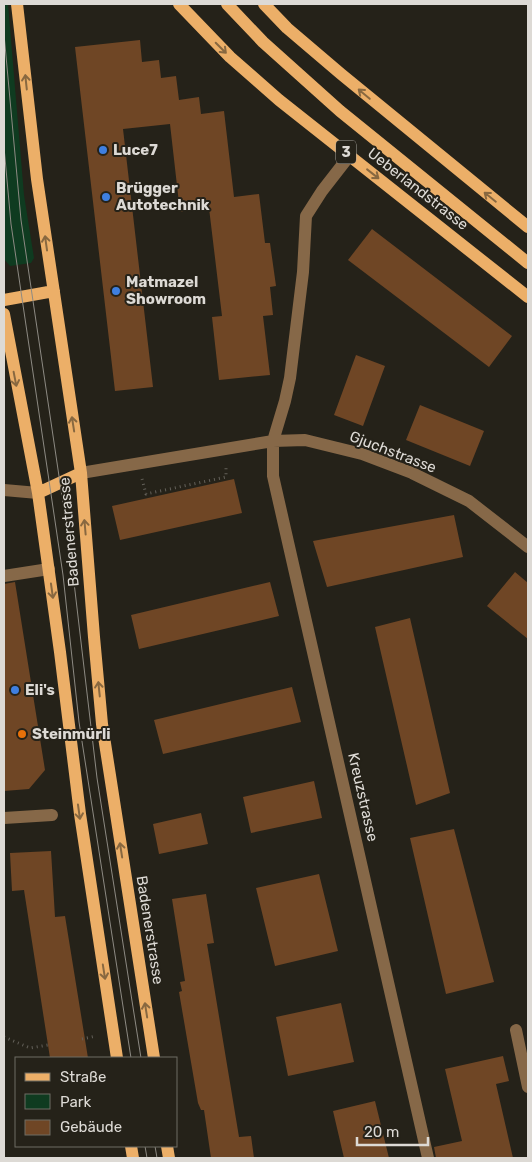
<svg xmlns="http://www.w3.org/2000/svg" width="532" height="1162" font-family="Rubik,sans-serif">
<style>
.green{fill:#0f3b20}
.building{fill:#6f4625}
.lines{fill:none;stroke-linecap:round;stroke-linejoin:round}
.path{stroke:#64615a;stroke-width:3;stroke-dasharray:1 4;stroke-linecap:butt}
.minor{stroke:#866848;stroke-width:12}
.major{stroke:#ecaf68;stroke-width:12}
.tram{stroke:#8d8a83;stroke-width:1}
.oneway{stroke:#886840}
.shop-dot{fill:#3f7fe0;stroke:#252219;stroke-width:2}
.food-dot{fill:#e8710a;stroke:#252219;stroke-width:2}
.labels{text-anchor:middle;dominant-baseline:central;stroke-width:4;stroke-linejoin:round;paint-order:stroke}
.shield{fill:#252219;stroke:#a6a39d;stroke-width:1}
.shield-label{font-size:14px;font-weight:bold;fill:#dddad5}
.poi-label{font-size:15px;font-weight:bold;fill:#dddad5;stroke:#252219;text-anchor:start}
.street-label{font-size:15px;fill:#dddad5;stroke:#252219}
</style>
<rect width="100%" height="100%" fill="#252219"/>
<path class="green" d="M4,4h4l16,191 10,63 -3,5 -21,3 -6,-7z"/>
<path class="building" d="M140,40l2,22 17,-2 2,18 15,-2 3,24 20,-3 2,17 23,-3 10,86 25,-3 6,49h5l6,43 -6,1 3,28 -10,1 7,59 -51,5 -7,-63 10,-1 -13,-108 -29,4 -10,-88 -47,5 30,258 -38,4 -40,-344z
M372,229l140,107 -23,31 -141,-107z
M356,355l29,11 -22,60 -29,-11z
M420,405l64,26 -14,35 -64,-26z
M234,479l8,34 -122,27 -8,-34z
M454,515l9,42 -136,30 -14,-46z
M515,572l13,11v56l-41,-33z
M15,582l30,188 -16,19 -25,2v-207z
M270,582l9,34 -140,33 -8,-34z
M410,618l40,175 -34,12 -41,-178z
M292,687l9,35 -138,32 -9,-34z
M314,781l8,37 -71,15 -8,-36z
M201,813l7,31 -49,10 -6,-30z
M454,829l40,153 -48,12 -36,-156z
M51,851l4,66 10,-1 23,142h-38l-26,-168 -12,1 -2,-38z
M319,874l19,77 -63,15 -19,-78z
M206,894l8,49 -7,1 32,193 12,-1 3,22h-43l-7,-48h-3l-3,-7 -19,-111 3,-1 -2,-9 5,-1 -13,-82z
M341,1003l13,59 -66,14 -12,-59z
M503,1056l6,25 -13,3 17,74h-77l-2,-11 28,-6 -17,-72z
M375,1101l14,57h-45l-11,-47z"/>
<g class="lines">
<path class="path" d="M142,479l4,15 80,-17v-10
M4,1037l26,11 18,-3
M82,1039l14,-3"/>
<path class="minor" d="M350,155l-28,36 -16,25 -3,56 -13,106 -5,23 -12,40v35l155,682
M81,473l192,-32 32,-1 57,14 50,19 57,28 59,46
M4,490l34,3
M4,576l45,-7
M4,818l48,-3
M516,1030l12,57"/>
<path class="major" d="M17,4l20,175 44,294 13,164 8,87 52,334
M179,4l51,53 49,43 249,197
M227,4l36,38 77,69 188,152
M264,4l23,24 54,46 187,153
M4,300l50,-9
M4,314l34,179 22,159 20,162 37,244
M38,493l43,-20
M131,1146l2,12
M167,1146l2,12"/>
<path class="tram" d="M4,34l17,186 50,337 26,221 44,280
M4,147l7,77 52,351 16,147 52,336
M145,1146l2,12
M155,1146l2,12"/>
</g>
<defs><path id="oneway-shaft" d="M-6 0H5M1.5-3L5.5 0L1.5 3" fill="none" stroke-width="1.6" stroke-linecap="round" stroke-linejoin="round" transform="scale(1.25)"/></defs>
<g class="oneway">
<use href="#oneway-shaft" transform="translate(221 48) rotate(45)"/>
<use href="#oneway-shaft" transform="translate(26 82) rotate(-96)"/>
<use href="#oneway-shaft" transform="translate(364 94) rotate(-140)"/>
<use href="#oneway-shaft" transform="translate(373 174) rotate(38)"/>
<use href="#oneway-shaft" transform="translate(490 197) rotate(-141)"/>
<use href="#oneway-shaft" transform="translate(46 243) rotate(-98)"/>
<use href="#oneway-shaft" transform="translate(15 379) rotate(79)"/>
<use href="#oneway-shaft" transform="translate(73 424) rotate(-99)"/>
<use href="#oneway-shaft" transform="translate(85 527) rotate(-95)"/>
<use href="#oneway-shaft" transform="translate(52 591) rotate(82)"/>
<use href="#oneway-shaft" transform="translate(99 689) rotate(-96)"/>
<use href="#oneway-shaft" transform="translate(79 812) rotate(82)"/>
<use href="#oneway-shaft" transform="translate(121 850) rotate(-99)"/>
<use href="#oneway-shaft" transform="translate(104 972) rotate(81)"/>
<use href="#oneway-shaft" transform="translate(146 1010) rotate(-99)"/>
</g>
<g class="shop-dot">
<circle cx="103" cy="150" r="5"/>
<circle cx="106" cy="197" r="5"/>
<circle cx="116" cy="291" r="5"/>
<circle cx="15" cy="690" r="5"/>
</g>
<circle class="food-dot" cx="22" cy="734" r="5"/>
<g class="labels">
<rect class="shield" x="336" y="140.5" width="20" height="23" rx="4"/>
<g class="shield-label">
<text x="346" y="152">3</text>
</g>
<g class="poi-label">
<text x="113" y="150">Luce7</text>
<text x="116" y="188">Brügger<tspan x="116" dy="17">Autotechnik</tspan></text>
<text x="126" y="282">Matmazel<tspan x="126" dy="17">Showroom</tspan></text>
<text x="25" y="690">Eli's</text>
<text x="32" y="734">Steinmürli</text>
</g>
<g class="street-label">
<text transform="translate(418 189) rotate(38)">Ueberlandstrasse</text>
<text transform="translate(393 452) rotate(21)">Gjuchstrasse</text>
<text transform="translate(69 532) rotate(-95)">Badenerstrasse</text>
<text transform="translate(363 797) rotate(77)">Kreuzstrasse</text>
<text transform="translate(150 930) rotate(81)">Badenerstrasse</text>
</g>
</g>
<rect width="532" height="1162" fill="none" stroke="#dddad5" stroke-width="10"/>
<rect x="15" y="1057" width="162" height="90" fill="#252219" stroke="#6f6c64"/>
<rect x="25" y="1073" width="25" height="8" fill="#ecaf68" stroke="#6f6c64"/>
<text x="60" y="1082" font-size="15" fill="#dddad5">Straße</text>
<rect x="25" y="1094" width="25" height="15" fill="#0f3b20" stroke="#6f6c64"/>
<text x="60" y="1107" font-size="15" fill="#dddad5">Park</text>
<rect x="25" y="1120" width="25" height="15" fill="#6f4625" stroke="#6f6c64"/>
<text x="60" y="1132" font-size="15" fill="#dddad5">Gebäude</text>
<path d="M357 1137v8h71v-8" fill="none" stroke="#dddad5" stroke-width="2.5"/>
<text x="364" y="1137" font-size="15" fill="#dddad5" stroke="#252219" stroke-width="4" paint-order="stroke">20 m</text>
</svg>
